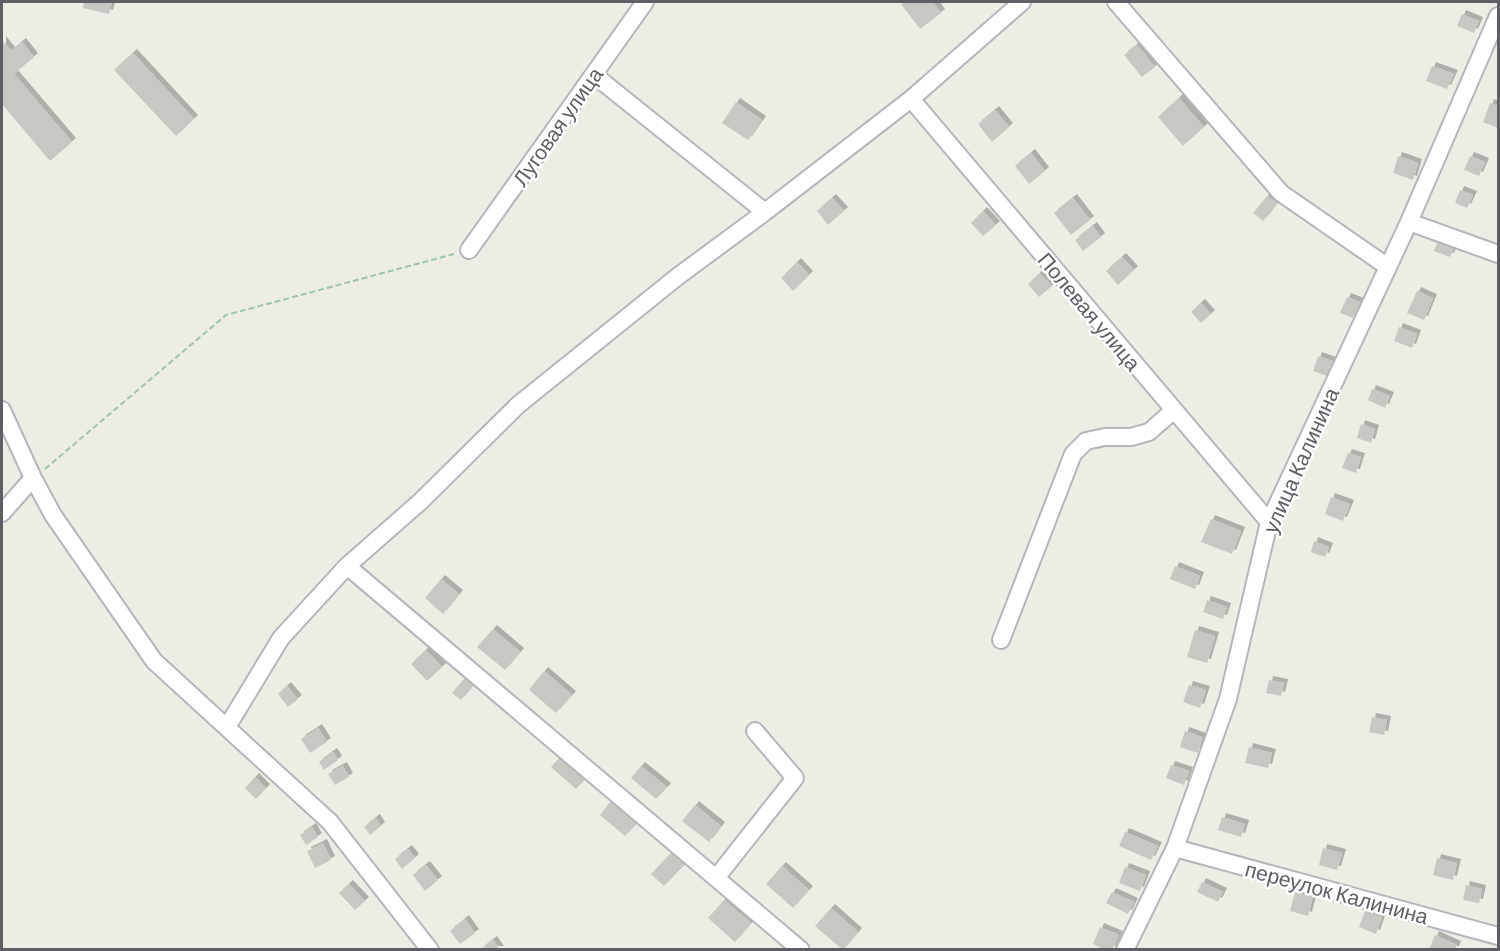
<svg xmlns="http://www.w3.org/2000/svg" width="1500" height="951" font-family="Barlow,sans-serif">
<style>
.building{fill:#c9c7c2;filter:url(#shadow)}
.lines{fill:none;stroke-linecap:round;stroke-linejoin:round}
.minor-casing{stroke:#b5b6bb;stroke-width:20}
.path{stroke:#9ec3ae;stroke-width:2;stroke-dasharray:6 3;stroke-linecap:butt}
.minor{stroke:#fff;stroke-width:16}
.labels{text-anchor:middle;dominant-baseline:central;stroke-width:5;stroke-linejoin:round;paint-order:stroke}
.street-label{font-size:21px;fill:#5d5f64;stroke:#fff}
</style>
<defs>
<filter id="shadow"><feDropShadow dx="4" dy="-4" stdDeviation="0" flood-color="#0004"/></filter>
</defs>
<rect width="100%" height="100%" fill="#eeede5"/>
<path class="building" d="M84,2h28l-3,12 -26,-6z
M904,2h29l8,11 -21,16 -19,-25z
M1462,14l17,7 -5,12 -17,-7z
M2,40l9,11 11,-9 12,15 -20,17 58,68 -22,19 -48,-57z
M1137,45l18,22 -13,10 -18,-22z
M133,53l61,66 -18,17 -62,-66z
M1432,66l22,8 -7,15 -21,-8z
M1179,98l25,29 -21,19 -25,-29z
M736,102l26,18 -14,20 -26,-17z
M1490,103l8,3v22l-15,-6z
M995,110l14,17 -17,15 -14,-18z
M1031,153l14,18 -16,13 -14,-18z
M1398,156l20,7 -5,17 -20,-7z
M1470,156l15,6 -6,14 -15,-6z
M1460,190l13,5 -6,13 -12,-5z
M1267,196l10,7 -14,18 -10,-8z
M832,198l12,13 -16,14 -11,-14z
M1073,198l17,22 -19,15 -17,-22z
M983,211l13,14 -13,11 -12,-13z
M1093,226l8,11 -18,14 -8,-11z
M1439,239l16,7 -5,11 -16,-6z
M1122,257l12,13 -16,15 -12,-14z
M797,262l12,13 -16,16 -12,-13z
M1040,273l12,13 -13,11 -11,-13z
M1417,291l16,7 -9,22 -17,-7z
M1347,297l13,5 -7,16 -13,-5z
M1201,303l10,11 -10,9 -10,-11z
M1399,327l18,7 -5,14 -18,-7z
M1318,356l17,6 -5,15 -17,-6z
M1372,389l18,7 -5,12 -17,-8z
M1361,424l14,5 -4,14 -14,-5z
M1348,453l13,4 -5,16 -14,-5z
M1331,497l19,7 -7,17 -18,-7z
M1211,519l30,12 -9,23 -31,-12z
M1314,541l15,6 -4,10 -14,-5z
M1175,566l25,10 -5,13 -25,-10z
M441,579l18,15 -16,20 -18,-16z
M1207,600l20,7 -4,12 -20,-7z
M493,629l27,23 -15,18 -28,-23z
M1195,630l20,6 -8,27 -20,-6z
M426,650l16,17 -15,14 -16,-17z
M544,671l28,24 -16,18 -27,-23z
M464,679l9,7 -12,14 -9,-7z
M1269,680l15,3 -3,13 -15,-3z
M1189,685l17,5 -6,18 -17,-6z
M287,686l11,13 -10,8 -10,-13z
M1372,717l15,3 -3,15 -15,-3z
M318,728l9,14 -17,11 -9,-14z
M1185,731l17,6 -4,16 -18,-6z
M1249,747l23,6 -4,15 -23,-5z
M333,752l5,8 -14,10 -5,-8z
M562,755l25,22 -11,12 -25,-22z
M1171,765l18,6 -5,14 -18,-7z
M343,766l6,11 -14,8 -7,-11z
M641,766l26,21 -11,12 -25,-21z
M255,777l11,11 -10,11 -11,-11z
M611,801l26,22 -12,13 -25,-21z
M695,805l26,21 -12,16 -27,-21z
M1222,817l23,7 -4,13 -23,-7z
M376,818l5,8 -11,9 -6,-8z
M312,827l6,10 -12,8 -6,-10z
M1125,832l33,14 -7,14 -32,-14z
M323,843l8,17 -16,8 -8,-17z
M1323,848l19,5 -5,17 -18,-5z
M408,849l7,9 -13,11 -7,-10z
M671,853l13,12 -20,21 -13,-12z
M1437,858l20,5 -4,17 -20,-5z
M426,865l12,15 -13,11 -12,-16z
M782,866l27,24 -16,18 -27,-24z
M1125,867l21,8 -6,16 -21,-8z
M1202,882l21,10 -5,10 -21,-10z
M349,884l16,17 -10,9 -16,-17z
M1466,885l16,4 -3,14 -16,-3z
M1112,892l22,10 -6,12 -22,-11z
M1295,892l18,4 -5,20 -18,-5z
M724,900l27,23 -16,19 -27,-24z
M831,908l27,24 -15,18 -28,-24z
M1365,911l17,6 -6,17 -17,-7z
M465,919l10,14 -15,11 -10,-13z
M1100,927l19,8 -7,15h-6l-13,-6z
M1435,935l22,10 -2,5h-26z
M493,940l7,10h-20z"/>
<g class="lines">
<g class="minor-casing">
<path id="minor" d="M1116,2l165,191 107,74
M594,75l171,137
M911,99l358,423
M1409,222l89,32
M469,250l176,-248
M2,410l31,68 20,37 101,146 176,161 100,128
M2,513l31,-35
M347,566l454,384
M1001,640l72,-186 13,-13 19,-4h26l18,-5 25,-22
M227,727l54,-89 66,-72 74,-65 97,-96 159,-128 88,-65 146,-113 111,-97
M1175,848l323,88
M716,878l79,-100 -40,-47
M1125,950l50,-102 53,-149 41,-177 140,-300 89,-206"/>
</g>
<path class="path" d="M45,469l181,-154 228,-61"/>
<use href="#minor" class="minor"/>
</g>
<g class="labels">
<g class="street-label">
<text transform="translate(557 126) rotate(-55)">Луговая улица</text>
<text transform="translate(1090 311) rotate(50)">Полевая улица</text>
<text transform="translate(1300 460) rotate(-66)">улица Калинина</text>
<text transform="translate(1337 892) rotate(15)">переулок Калинина</text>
</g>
</g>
<rect width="1500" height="951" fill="none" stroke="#5d5f64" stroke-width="6"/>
</svg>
